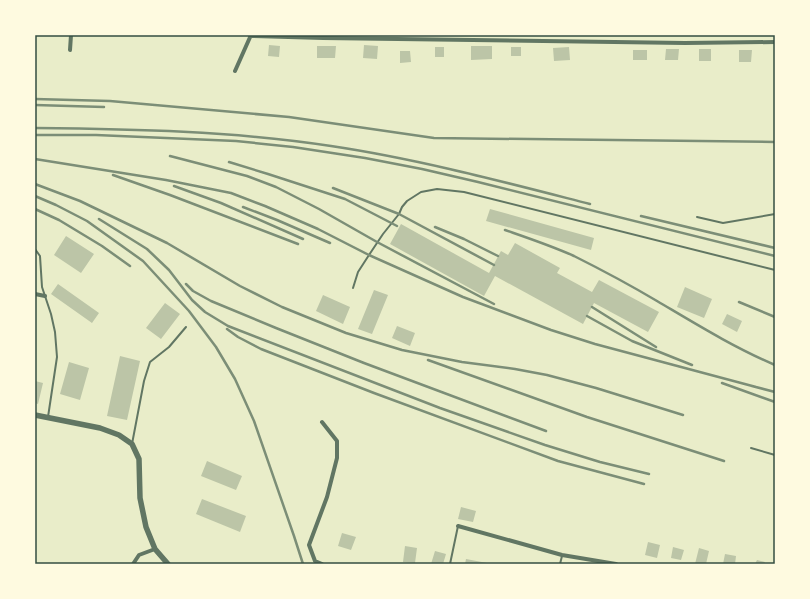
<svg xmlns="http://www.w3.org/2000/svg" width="810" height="599" font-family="Montserrat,sans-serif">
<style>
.building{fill:#bcc5a7}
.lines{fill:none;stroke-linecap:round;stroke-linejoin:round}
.service{stroke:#617663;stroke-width:2}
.minor{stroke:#617663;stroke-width:4}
.tertiary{stroke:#617663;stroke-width:5.5}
.rail{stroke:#7c8e77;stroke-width:2.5}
.neatline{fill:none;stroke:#344e41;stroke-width:1.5}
</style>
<rect width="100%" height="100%" fill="#e9edc9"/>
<path class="building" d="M269,45l11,1 -1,11 -11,-1z
M364,45l14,1 -1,13 -14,-1z
M317,46h19l-1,12h-18z
M471,46h21v13l-21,1z
M435,47h9v10h-9z
M511,47h10v9h-10z
M569,47l1,13 -16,1 -1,-13z
M666,49h13l-1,11h-13z
M699,49h12v12h-12z
M633,50h14v10h-14z
M739,50h13l-1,12h-12z
M400,51h10l1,11 -11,1z
M490,209l104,29 -3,12 -105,-29z
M401,224l88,49 12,-22 7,4 7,-12 45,25 -3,5 35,19 7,-12 60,32 -11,20 -54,-29 -11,21 -88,-48 -11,20 -94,-52z
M66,236l28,18 -13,19 -27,-18z
M58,284l41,29 -7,10 -41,-29z
M685,287l27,12 -8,19 -27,-11z
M374,290l14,5 -16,39 -14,-5z
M323,295l27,12 -7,17 -27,-13z
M165,303l15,11 -19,25 -15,-11z
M727,314l15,7 -5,11 -15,-8z
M397,326l18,7 -5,13 -18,-8z
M120,356l20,5 -13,59 -20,-4z
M69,362l20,6 -9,32 -20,-6z
M35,381l8,2 -5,21 -3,-1z
M207,461l35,15 -6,14 -35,-14z
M202,499l44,17 -6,16 -44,-18z
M461,507l15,4 -3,11 -15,-3z
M342,533l14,4 -5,13 -13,-4z
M648,542l12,3 -3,13 -12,-3z
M405,546l12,2 -2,15 -12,-1z
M673,547l11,3 -3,10 -10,-2z
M699,548l10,3 -3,13h-11z
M435,551l11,3 -3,10h-12z
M725,554l11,2 -1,8h-12z
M466,559l21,4v1h-22z
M757,560l8,2 -1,2h-9z"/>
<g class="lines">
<path class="service" d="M697,217l26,6 52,-9
M35,249l5,7 2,31 9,27 4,18 2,25 -9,60
M353,288l5,-16 11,-17 14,-21 16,-20 3,-7 5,-6 14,-9 16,-3 27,3 311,78
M132,444l12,-63 6,-19 19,-15 17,-20
M751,448l24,7
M450,564l8,-38
M560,564l2,-8"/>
<path class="minor" d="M252,36l71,2 362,5 90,-1
M70,50l1,-15
M235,71l16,-36
M35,294l10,2
M322,422l15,19v17l-10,39 -18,48 6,16 7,3
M458,526l104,29 54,9
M133,564l6,-9 16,-6"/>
<path class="tertiary" d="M35,415l65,13 19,7 13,9 7,15 1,39 6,29 9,22 13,15"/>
<path class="rail" d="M35,99l75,2 179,16 145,21 341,4
M35,105l69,2
M35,128c99,1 198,3 296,18 87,13 173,36 259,58
M35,135h61l140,6 57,6 72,11 57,11 56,13 297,74
M170,156l77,20 29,11 43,22 58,33 117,62
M35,159l131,21 65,13 34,13 53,23 51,26 94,42 88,33 44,14 161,43
M229,162l39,12 77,25 52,27
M113,175l57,20 128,49
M35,184l45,17 87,42 73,43 42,21 64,26 56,17 60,12 53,7 32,6 49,13 87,27
M174,186l47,17 82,36
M333,188l66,26 95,51
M35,196l21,9 31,16 56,40 46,50 27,36 19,32 19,42 40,115 9,28
M243,207l34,13 53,23
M35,209l24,11 43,26 28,20
M641,216l134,32
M99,219l48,30 22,21 23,30 13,12 23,14 212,82 105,37 55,17 49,12
M435,227l29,12 34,17
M505,230c23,8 47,16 69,26 28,14 56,29 83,45 39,23 76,46 118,64
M186,284l7,7 18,10 65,27 88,35 182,68
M739,302l36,15
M592,307l64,40
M587,316l45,25 60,24
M227,329l11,8 23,12 113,44 184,68 86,23
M428,360l159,57 137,44
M722,383l53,19
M752,386l23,6"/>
</g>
<rect width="810" height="599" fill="none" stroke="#fefae0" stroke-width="72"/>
<rect x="36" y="36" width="738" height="527" class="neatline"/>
</svg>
